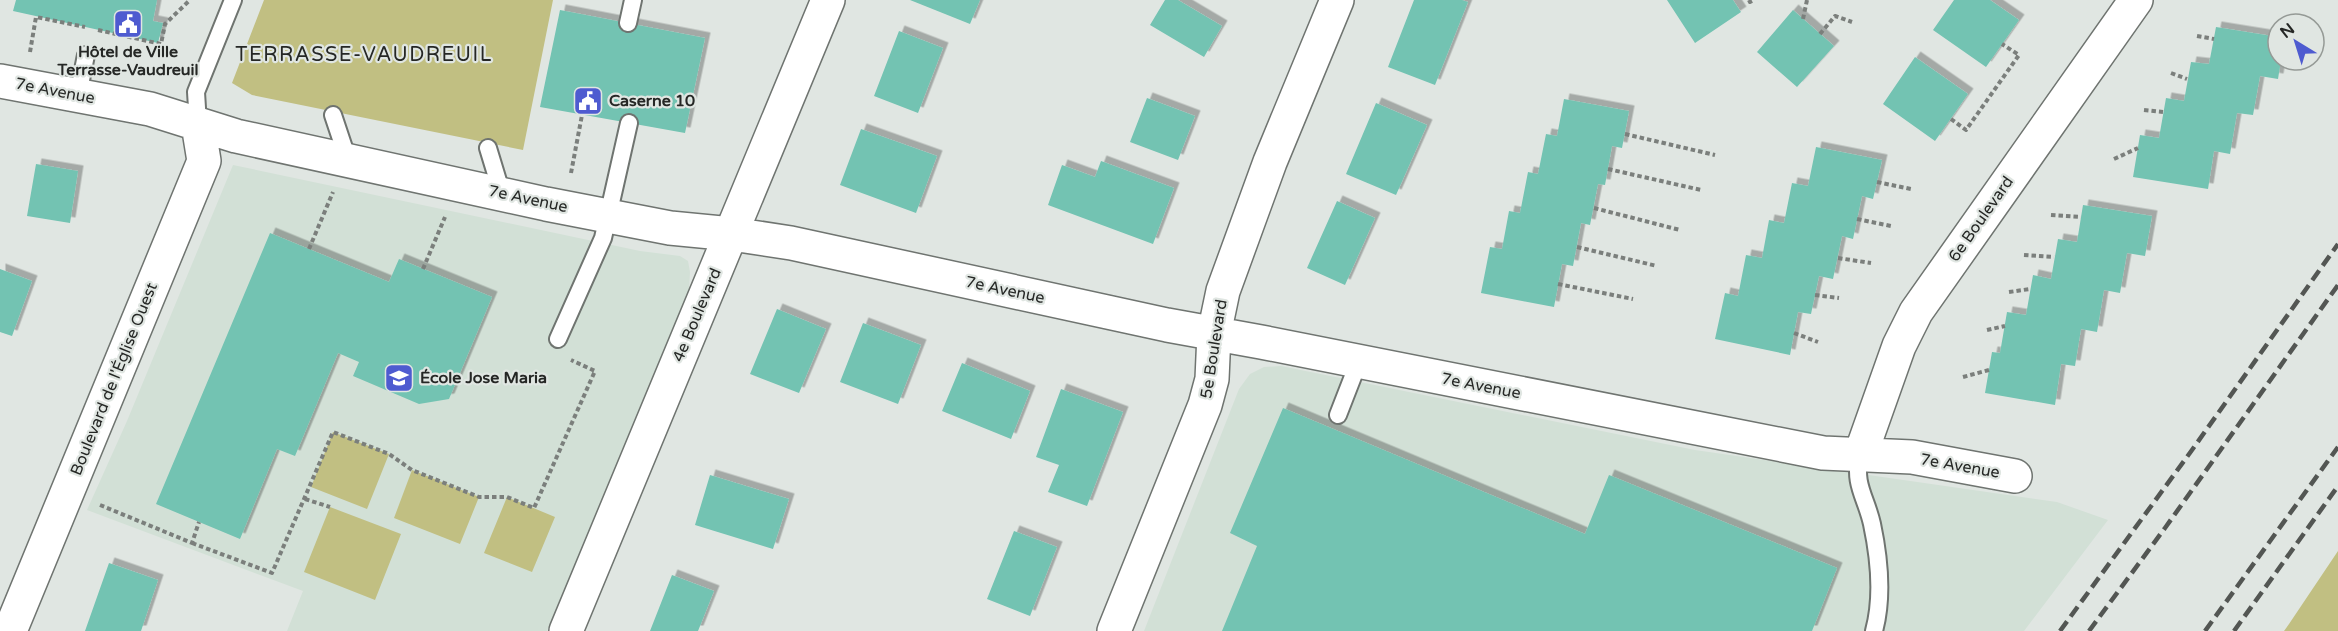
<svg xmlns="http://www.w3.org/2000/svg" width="2338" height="631" font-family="'Varela Round',sans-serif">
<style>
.built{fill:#d2e0d6}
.green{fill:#c1bf82}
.building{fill:#73c3b2;filter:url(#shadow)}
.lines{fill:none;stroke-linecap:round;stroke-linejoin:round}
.lane-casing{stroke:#6f7470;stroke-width:20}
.street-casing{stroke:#6f7470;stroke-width:36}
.path{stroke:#7b7f7c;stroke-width:4;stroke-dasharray:4.5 3;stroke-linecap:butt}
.lane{stroke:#fff;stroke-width:16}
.street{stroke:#fff;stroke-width:33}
.rail{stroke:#535653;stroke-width:4.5;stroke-dasharray:12 6;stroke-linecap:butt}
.labels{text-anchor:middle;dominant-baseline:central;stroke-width:4.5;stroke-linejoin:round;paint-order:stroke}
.poi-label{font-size:16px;font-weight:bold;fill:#252725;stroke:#e0e6e2;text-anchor:start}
.street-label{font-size:16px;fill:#252725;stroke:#e0e6e2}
.quarter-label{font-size:20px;letter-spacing:1.5px;fill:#252725;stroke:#e0e6e2}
</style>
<defs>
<filter id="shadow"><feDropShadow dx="5.5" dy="-5.5" stdDeviation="0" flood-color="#0004"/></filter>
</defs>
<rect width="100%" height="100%" fill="#e0e6e2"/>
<path class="built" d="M233,165l407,86 40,5 8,5 2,11 -1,18 -142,341h-260l16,-40 -216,-81 40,-89z
M1281,366l414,84 362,52 51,18 -84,111h-880l95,-242 11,-15 14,-7z"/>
<path class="green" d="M264,0h289l-30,150 -271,-55 -20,-12z
M333,432l56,22 -22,55 -56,-22z
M412,470l67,27 -19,47 -66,-26z
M507,497l48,20 -23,55 -48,-19z
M330,507l71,27 -26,66 -71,-28z
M2338,551v80h-54l5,-7z"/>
<path class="building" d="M16,0h141l-4,21 10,2 -5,20 -145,-32z
M910,0h70l-10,24z
M1165,0h13l44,26 -18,31 -54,-32z
M1414,0h48l6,2 -33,83 -47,-18z
M1667,0h66l8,12 -46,31z
M1954,0h36l29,20 -33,47 -53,-37z
M560,10l145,28 -20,95 -145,-26z
M1793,10l41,36 -37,41 -40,-35z
M2216,27l62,10v23h3l-3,19 -18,-3 -7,39 -16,-2 -7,41 -16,-3 -6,38 -75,-12 7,-42 19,3 7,-40 18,3 7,-39 18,2z
M899,31l44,17 -25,65 -44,-17z
M1915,57l53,37 -33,47 -52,-37z
M1147,98l48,18 -17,44 -48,-18z
M1564,99l65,12 -7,37 -10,-2 -7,39 -7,-1 -8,41 -9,-2 -8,43 -11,-2 -8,43 -73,-14 9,-46 12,2 7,-38 11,2 8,-41 10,2 8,-40 11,2z
M1376,103l51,22 -31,70 -50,-21z
M861,129l76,27 -21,57 -76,-28z
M1816,147l66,13 -9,39 -11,-3 -9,43 -11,-3 -9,43 -14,-3 -8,38 -13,-2 -8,43 -75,-16 10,-46 13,3 8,-41 16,3 7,-38 15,3 8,-40 16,3z
M1101,161l73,27 -21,56 -105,-39 14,-40 33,12z
M36,164l42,7 -8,52 -43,-7z
M1337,201l38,17 -30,67 -38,-17z
M2083,205l69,11 -7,40 -18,-3 -7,40 -16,-3 -7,42 -16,-3 -6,37 -14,-2 -6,41 -70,-12 7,-41 8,1 7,-41 19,3 7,-40 18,4 7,-40 19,3z
M270,233l119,49 10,-23 93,38 -43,102 -30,5 -66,-28 6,-14 -21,-9 -43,103 -18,-7 -37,90 -84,-35z
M0,269l32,12 -20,55 -12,-4z
M777,309l49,20 -27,64 -49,-19z
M863,323l58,22 -23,59 -58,-22z
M962,363l68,28 -19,48 -69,-28z
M1061,389l62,23 -36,94 -39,-14 11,-27 -23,-8z
M1283,408l302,126 24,-59 228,93 -25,63h-590l35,-85 -27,-13z
M710,475l79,24 -16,50 -78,-24z
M1014,531l43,16 -27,69 -43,-17z
M109,563l49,17 -17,51h-56z
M672,575l42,16 -16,40h-48z"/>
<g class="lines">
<g class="lane-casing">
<path id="lane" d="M628,23l5,-23
M78,95l8,-40
M333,115l15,45
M198,124l-2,-32 37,-92
M488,148l14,46
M558,339l45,-101 26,-115
M1338,415l21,-54
M1860,456c-7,28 6,41 12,68 7,33 11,74 2,107"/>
</g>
<g class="street-casing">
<path id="street" d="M0,81l150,28 86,27 310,68 124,24 62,6 59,9 376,82 94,17 562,111 89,4 103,19
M1860,456l39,-110 17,-34 220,-312
M10,631l194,-470 -6,-37
M566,631l262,-631
M1114,631l91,-226 7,-26 2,-45 9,-43 47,-129 67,-162"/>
</g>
<path class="path" d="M1749,0l1,2 4,-2
M1803,19l4,-19
M98,30l63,14 4,-20 25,-24
M1820,34l15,-18 17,6
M2197,36l17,3
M30,52l6,-35 49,10
M2171,73l16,6
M2144,110l19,2
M1951,119l15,11 53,-75 -17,-11
M1625,134l90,21
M2114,159l24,-11
M1608,169l93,21
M571,173l11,-58
M1877,182l34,7
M1594,208l86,22
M2051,215l30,2
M1857,219l34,7
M1577,247l80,19
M309,249l24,-57
M2024,255l30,2
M1838,258l33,5
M423,269l22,-52
M1558,284l75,15
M2009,292l21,-3
M1815,295l24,3
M1987,330l18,-4
M1794,333l24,9
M1963,377l26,-7
M305,499l25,8
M100,505l92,38 7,-21
M192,543l80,30 61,-141 56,22 23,16 67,27h28l27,11 61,-137 -24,-11"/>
<use href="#lane" class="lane"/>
<use href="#street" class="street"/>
<path class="rail" d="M2060,631l132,-181 146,-206
M2089,631l76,-103 173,-243
M2205,631l133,-184
M2234,631l104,-145"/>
</g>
<defs>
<g id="civic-square" transform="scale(1.5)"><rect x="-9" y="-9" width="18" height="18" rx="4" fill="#4e5bd0" stroke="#e0e6e2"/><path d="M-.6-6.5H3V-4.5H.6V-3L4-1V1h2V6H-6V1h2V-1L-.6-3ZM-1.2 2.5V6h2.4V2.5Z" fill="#fff"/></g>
<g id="school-square" transform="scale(1.5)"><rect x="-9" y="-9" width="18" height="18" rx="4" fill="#4e5bd0" stroke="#e0e6e2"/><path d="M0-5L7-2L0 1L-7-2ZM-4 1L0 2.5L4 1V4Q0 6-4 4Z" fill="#fff"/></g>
</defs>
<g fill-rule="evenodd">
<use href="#civic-square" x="128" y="24"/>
<use href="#civic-square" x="588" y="101"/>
<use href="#school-square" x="399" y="378"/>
</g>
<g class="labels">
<g class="poi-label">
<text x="128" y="52" text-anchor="middle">Hôtel de Ville<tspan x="128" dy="18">Terrasse-Vaudreuil</tspan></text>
<text x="609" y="101">Caserne 10</text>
<text x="420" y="378">École Jose Maria</text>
</g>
<g class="street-label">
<text transform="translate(55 91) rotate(11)">7e Avenue</text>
<text transform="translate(528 199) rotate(12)">7e Avenue</text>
<text transform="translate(1981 219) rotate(-55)">6e Boulevard</text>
<text transform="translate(1005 290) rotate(12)">7e Avenue</text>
<text transform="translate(697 315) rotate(-67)">4e Boulevard</text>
<text transform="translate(1214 349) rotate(-81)">5e Boulevard</text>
<text transform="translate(114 379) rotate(-68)">Boulevard de l'Église Ouest</text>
<text transform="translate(1481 386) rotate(11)">7e Avenue</text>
<text transform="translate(1960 466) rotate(10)">7e Avenue</text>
</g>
<g class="quarter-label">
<text x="364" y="55">TERRASSE-VAUDREUIL</text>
</g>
</g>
<g transform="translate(2296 42) rotate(322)"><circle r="28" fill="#e0e6e2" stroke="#959a96" stroke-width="1.5"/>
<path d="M0-4.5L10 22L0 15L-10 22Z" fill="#4e5bd0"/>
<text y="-9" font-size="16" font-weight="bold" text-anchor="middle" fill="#252725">N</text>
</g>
</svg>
